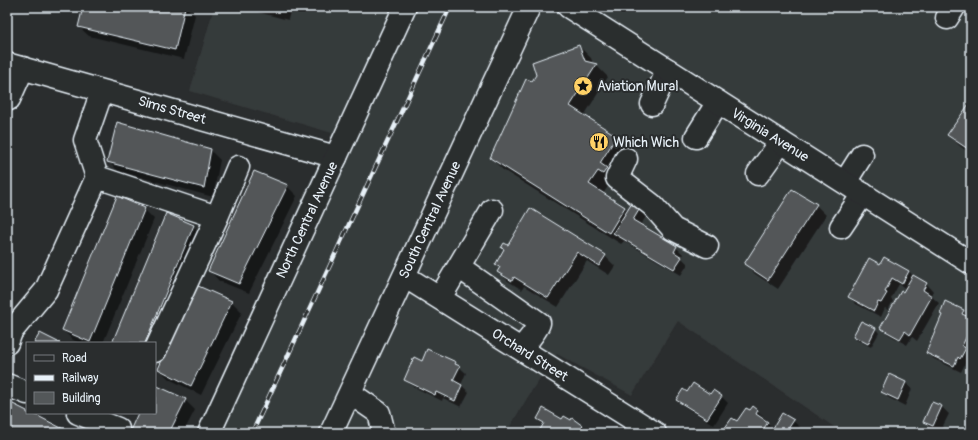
<svg xmlns="http://www.w3.org/2000/svg" width="978" height="440" font-family="Pangolin,sans-serif">
<style>
.built{fill:#363a3b}
.shadow{fill:#0007}
.building{fill:#535759;stroke:#e8f1f8}
.lines{fill:none;stroke-linecap:round;stroke-linejoin:round}
.minor-casing{stroke:#e8f1f8;stroke-width:25}
.major-casing{stroke:#e8f1f8;stroke-width:25}
.minor{stroke:#2a2d2e;stroke-width:22}
.major{stroke:#2a2d2e;stroke-width:22}
.rail-casing{stroke:#e8f1f8;stroke-width:4.5}
.rail{stroke:#2a2d2e;stroke-width:3;stroke-dasharray:9;stroke-linecap:butt}
.labels{text-anchor:middle;dominant-baseline:central;stroke-width:4;stroke-linejoin:round;paint-order:stroke}
.poi-label{font-size:14px;fill:#e8f1f8;stroke:#2a2d2e;text-anchor:start}
.street-label{font-size:14px;fill:#e8f1f8;stroke:#2a2d2e}
</style>
<rect width="100%" height="100%" fill="#2a2d2e"/>
<filter id="ink" filterUnits="userSpaceOnUse"><feTurbulence type="fractalNoise" baseFrequency=".025" numOctaves="2"/><feDisplacementMap in="SourceGraphic" scale="8" xChannelSelector="R" yChannelSelector="G"/><feConvolveMatrix kernelMatrix="1 2 1 2 8 2 1 2 1" color-interpolation-filters="sRGB"/></filter>
<g filter="url(#ink)">
<path class="built" d="M214,7h757v426h-128l-165,-112 -46,74 -75,-41 -23,33 -28,46h-311l137,-300 -142,-42z"/>
<path class="shadow" d="M84,7h102l9,8 -11,44 -95,-23 -10,-9z
M244,7h47l-3,13 -42,-11z
M678,7h11l-3,5z
M579,46l12,12 2,6 3,1 12,12 -24,39 32,20 12,13 -16,25 -1,8 -8,12 22,14 4,4 12,-6 7,7 -7,12 35,22 7,7 -2,3 7,7 -7,11 -57,-34 -3,3 -118,-74 -12,-12 42,-75z
M971,103v51l-10,-7 -13,-12z
M210,150l10,10 -7,37 -95,-26 -10,-10z
M287,186l10,10 -48,97 -30,-12 -9,-10z
M816,205l10,10 -48,74 -23,-15 -10,-10z
M144,209l10,10 -51,124h-23l-7,-3 -10,-10z
M531,210l74,46 10,10 -6,9 -22,-14 -29,46 -34,-21 -2,4 -14,-9 -10,-9 2,-4 -4,-4z
M193,226l10,9 -48,108h-42z
M880,265l29,6 4,5 14,8 6,7 -2,5 8,7 -22,38 -5,-4 -5,8 -19,-11 -7,-7 25,-38 -7,-5 -8,15 2,2 -5,9 -3,-2 -4,9 -25,-13 -7,-7z
M197,286l35,16 10,10 -41,83 -32,-16 -10,-10z
M963,311l8,8v29l-2,4 2,2v3l-4,8 -2,-1 -4,8 -27,-13 -7,-6 16,-37 -2,-2z
M862,322l14,7 3,4 -8,14 -14,-7 -3,-4z
M422,362l33,1 11,10 -5,12 8,7 -8,15 -18,-9 -1,3 -30,-15 -7,-6z
M906,383l6,6 -7,17 -16,-8 -7,-6z
M155,386l30,14 10,10 -12,23h-53l9,-20h16z
M713,391l9,6 6,6 -14,22 -30,-19 -6,-6 10,-7 22,2z
M932,403l10,4 7,7 -9,18 -9,-4 -7,-6z
M753,408l11,10 -1,2 11,9 19,-8 7,6 -3,6h-68l-4,-4 13,-7z
M112,413h7l-1,3z
M538,419l33,2 1,-1 11,6 6,7h-50l5,-8z"/>
<path class="building" d="M83,7h102l-10,43 -97,-23z
M579,45l6,16 12,3 -27,42 47,30 -17,27 7,5 -4,6 -5,-3 -9,13 36,23 -16,26 -119,-75 36,-79 6,2 4,-6 -4,-13z
M971,101v50l-24,-16z
M117,122l94,27 -7,39 -97,-26z
M254,171l34,14 -49,99 -31,-13z
M792,189l25,15 -49,76 -24,-16z
M117,196l28,12 -55,134 -28,-12z
M634,200l8,5 -9,15 44,26 -3,6 8,5 -8,12 -61,-36z
M530,208l76,47 -7,11 -22,-14 -29,46 -34,-21 -2,4 -15,-9 3,-5 -5,-2 9,-16 -3,-1 3,-5 4,2z
M166,213l28,12 -49,118h-33z
M884,257l25,14 -7,13 -10,-6 -7,14 2,1 -6,10 -3,-1 -4,9 -26,-14 21,-39 11,6z
M913,275l14,8 -4,7 9,6 -22,39 -5,-4 -5,8 -20,-11 21,-37 2,1z
M196,285l36,16 -41,85 -33,-17z
M945,301l19,9 -2,4 9,4v9l-9,19 4,2 -6,11 -2,-2 -4,9 -28,-13 16,-38 -2,-1z
M861,321l15,7 -8,16 -15,-8z
M40,333l20,10h-26z
M427,349l29,13 -1,2 5,2 -7,14 9,5 -7,16 -19,-9 -1,3 -31,-15 10,-23 8,4z
M889,374l17,8 -8,18 -17,-8z
M693,383l17,11 3,-4 9,6 -15,23 -31,-19 7,-11 4,3z
M155,385l31,14 -17,34h-40l9,-20h17z
M7,401l20,10v2h5l39,20h-64z
M932,402l10,4 -9,20 -10,-4z
M753,406l5,4 -2,4 12,8 -7,11h-31l-6,-4 8,-11 5,3 9,-13 4,2z
M543,408l19,11 2,-3 7,4 1,-2 11,8 -4,7h-41l6,-10 -7,-4z
M782,413l12,7 -6,9 6,4h-24z"/>
<g class="lines">
<g class="minor-casing">
<path id="minor" d="M947,18l7,-11
M7,64l329,93
M9,99l14,-31
M652,104l16,-34
M696,137l22,-35
M626,159l-9,19 35,27 21,24 34,17
M758,174l23,-32
M97,177l120,40 -62,134
M845,182l17,-27
M217,217l21,-50
M841,227l22,-33
M459,267l80,56c-1,6 -13,20 -18,26
M404,276l251,157
M440,298l52,-88
M7,343l4,-11 35,-42 51,-113 -12,-37 17,-49
M7,385l20,8
M350,393l29,20 5,20
M78,413l40,16
M331,433l198,-426"/>
</g>
<g class="major-casing">
<path id="major" d="M569,7l402,256
M209,433l196,-426"/>
</g>
<use href="#minor" class="minor"/>
<use href="#major" class="major"/>
<g class="rail-casing">
<path id="rail" d="M252,433l198,-426"/>
</g>
<use href="#rail" class="rail"/>
</g>
</g>
<defs>
<g id="sight-disc" transform="scale(1)"><circle r="9.5" fill="#ffd166" stroke="#2a2d2e"/><path d="M0-6L1.8-2.2L6-1.7L2.9 1.2L3.7 5.4L0 3.3L-3.7 5.4L-2.9 1.2L-6-1.7L-1.8-2.2Z" fill="#111"/></g>
<g id="restaurant-disc" transform="scale(1)"><circle r="9.5" fill="#ffd166" stroke="#2a2d2e"/><path d="M-5-6h1v4h1v-4h1v4h1v-4h1v5L-1.5 .5V6h-2V.5L-5-1ZM5-6V6H3V1.5H1.5Q1.5-4 5-6Z" fill="#111"/></g>
</defs>
<g fill-rule="evenodd">
<use href="#sight-disc" x="583" y="86"/>
<use href="#restaurant-disc" x="599" y="142"/>
</g>
<g class="labels">
<g class="poi-label">
<text x="597" y="86">Aviation Mural</text>
<text x="613" y="142">Which Wich</text>
</g>
<g class="street-label">
<text transform="translate(172 110) rotate(16)">Sims Street</text>
<text transform="translate(770 135) rotate(32)">Virginia Avenue</text>
<text transform="translate(307 220) rotate(-65)">North Central Avenue</text>
<text transform="translate(430 220) rotate(-65)">South Central Avenue</text>
<text transform="translate(530 355) rotate(32)">Orchard Street</text>
</g>
</g>
<rect width="978" height="440" fill="none" stroke="#2a2d2e" stroke-width="24"/>
<rect x="12" y="12" width="954" height="416" fill="none" stroke="#e8f1f8" stroke-width="1.5" filter="url(#ink)"/>
<rect x="26" y="342" width="130" height="72" fill="#2a2d2e" stroke="#767b7f"/>
<rect x="34" y="355" width="20" height="6" fill="#2a2d2e" stroke="#767b7f"/>
<text x="62" y="362" font-size="12" fill="#e8f1f8">Road</text>
<rect x="34" y="375" width="20" height="6" fill="#e8f1f8" stroke="#767b7f"/>
<text x="62" y="382" font-size="12" fill="#e8f1f8">Railway</text>
<rect x="34" y="392" width="20" height="12" fill="#535759" stroke="#767b7f"/>
<text x="62" y="402" font-size="12" fill="#e8f1f8">Building</text>
</svg>
